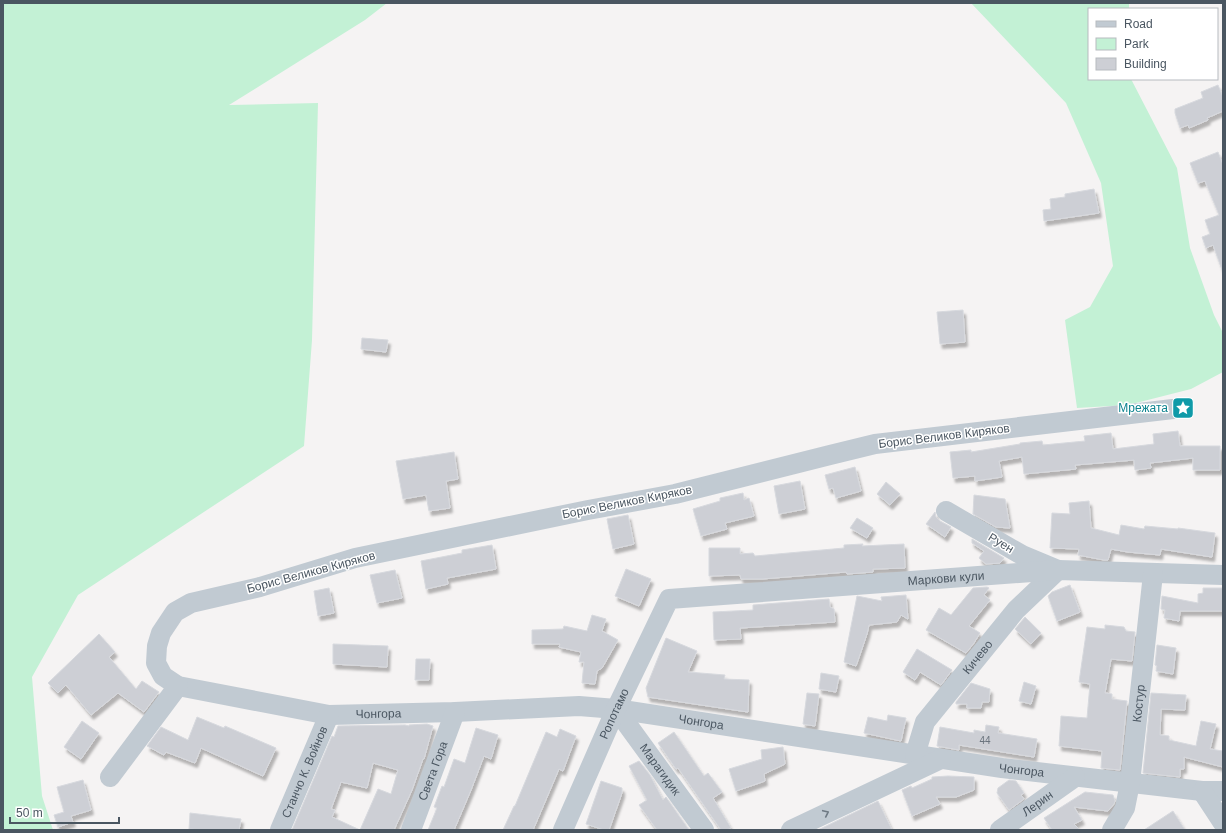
<svg xmlns="http://www.w3.org/2000/svg" width="1226" height="833" font-family="Arial,sans-serif">
<style>
.green{fill:#c3f1d5}
.building{fill:#cdcfd5;stroke:#d7d9de;fill-rule:evenodd;filter:url(#shadow)}
.lines{fill:none;stroke-linecap:round;stroke-linejoin:round}
.minor{stroke:#c1cad2;stroke-width:20}
.oneway{stroke:#6e7983}
.labels{text-anchor:middle;dominant-baseline:central;stroke-width:3;stroke-linejoin:round;paint-order:stroke}
.number-label{font-size:10px;fill:#6b747e}
.culture-label{font-size:12px;fill:#0d838f;stroke:#fff;text-anchor:end}
.street-label{font-size:12px;fill:#4a5661;stroke:#fff}
</style>
<defs>
<filter id="shadow"><feDropShadow dx="2.5" dy="4.5" stdDeviation="1" flood-color="#0004"/></filter>
</defs>
<rect width="100%" height="100%" fill="#f5f3f3"/>
<path class="green" d="M3,3h384l-22,17 -136,85 89,-2 -6,237 -8,106 -226,149 -46,82 10,119 11,34h-50z
M971,3h158v6h-40v70h42l46,89 13,80 24,67 9,18v39l-32,17 -63,16 -51,3 -12,-88 25,-13 23,-41 -12,-83 -35,-80z"/>
<path class="building" d="M1218,85l5,12v14l-16,7 1,2 -19,8 -1,-3 -8,3 -5,-15v-4l28,-11 -2,-6z
M1218,152l5,13v105h-1l-9,-25 -7,3 -4,-11 8,-3 -5,-14 14,-5 -14,-34 -7,2 -8,-20z
M1094,189l5,24 -55,8 -1,-11 8,-1 -1,-10 15,-2v-3z
M963,310l2,32 -25,2 -3,-32z
M362,338l26,2 -2,12 -25,-3z
M1178,431l2,15h40v24h-27v-12l-43,5 1,5 -16,2 -1,-10 -59,5 1,4 -52,5 -2,-17 -23,4 3,16 -27,4v-5l-22,2 -3,-26 21,-2v2l49,-8v-1l22,-2 1,4 42,-4 -1,-5 27,-3 2,16 41,-5 -1,-10z
M454,452l4,27 -12,2 4,27 -21,3 -3,-16 -23,4 -7,-38z
M855,467l6,24 -25,7 -3,-10 -4,1 -4,-14z
M800,481l5,28 -26,5 -5,-28z
M886,482l14,12 -10,11 -13,-11z
M743,493l1,7 5,-2 5,18 -29,7 2,6 -26,7 -8,-27 27,-8v-3z
M974,495l31,4 5,29 -14,-1 -23,-13z
M1089,501l2,27 28,7 2,-10 23,4 1,-3 33,3v-1l37,5 -3,24 -51,-8 -1,6 -32,-3 -17,-3 -3,11h-4l-26,-5 1,-6 -29,-1 2,-35 18,1 -1,-11z
M935,512l1,5 4,4 11,6 -6,10 -19,-13z
M628,515l6,29 -21,5 -6,-30z
M857,518l16,10 -6,10 -17,-10z
M972,539l32,19 -4,5 -14,1 -7,-6 5,-7 -12,-8z
M863,544l-1,2 42,-2 1,24 -32,1v3l-26,2 -1,-2 -84,7h-21l-1,-4 -31,1v-28h31v6l13,-1 2,3 89,-8v-3z
M492,545l4,24 -49,9 1,6 -22,5 -5,-28 41,-8v-3z
M626,569l25,10 -12,27 -24,-10z
M395,570l7,28 -25,5 -7,-28z
M1070,585l10,27 -23,9 -9,-25 4,-4z
M987,587l2,1 -5,7 6,5 -21,26 11,7 -6,10 -8,10 -40,-23 13,-22 12,7 22,-27z
M329,588l5,25 -16,3 -4,-25z
M1203,588h20v23h-43l-1,10 -15,-3 1,-8 -4,-1 1,-13 36,7v-9l5,-1z
M906,595l2,24 -7,-4 -4,7 -28,3 -2,9 -11,32 -12,-4 13,-66 25,5 -1,-4z
M829,599l1,8 4,2 1,13 -95,6 1,11 -27,1 -1,-28 40,-2v-5z
M592,615l14,4 -4,12 16,9 -16,28 -5,3 -2,13 -13,-1 2,-21h-5l2,-10 -22,-5 1,-3h-28v-14l31,-1 1,-3 23,5z
M1025,617l16,16 -10,11 -16,-15z
M1105,625l19,2 2,4 9,1 -3,29 -21,-2 -6,34 7,1v5l15,2 -7,69 -19,-2 1,-17 -43,-5 2,-30 26,2 3,-34 -11,-2 8,-55 18,2z
M99,634l16,18 -6,5 27,32 6,-8 17,11 -15,20 -26,-19 -27,22 -25,-30 -8,8 -10,-10z
M666,638l31,13 -9,21 37,3 -1,4 25,1 -1,32 -100,-15 -2,-9z
M333,644l55,2 -1,21 -54,-3z
M1157,645l19,3 -3,26 -17,-3 1,-5 -2,-1z
M917,649l35,21 -11,15 -21,-13 -5,8 -12,-8z
M416,659h14l-1,21h-14z
M821,673l18,3 -3,16 -17,-3z
M1024,682l12,4 -5,18 -12,-3z
M971,683l19,6 -1,13h-7l-1,6h-14v-4h-11v-2z
M807,693l12,1 -4,32 -12,-2z
M1151,693l35,2 -1,15 -24,-1 -1,26 9,1v4l27,6 5,-25 15,3 -6,25 13,2v16l-39,-10v12h-4v8l-37,-4z
M888,715l18,3 -5,23 -37,-8 4,-16 19,4z
M197,717l27,11 1,-2 51,22 -13,28 -62,-28 -6,15 -29,-11 -2,3 -17,-9 14,-19 27,13z
M82,721l17,12 -18,26 -17,-12z
M427,724l6,2 -9,33h-1l-11,31 -18,40h-102l40,-94 2,1 4,-11 67,-1 4,1v-1zM373,763l25,7 -7,24 -13,-5 -18,41 -28,-13 3,-7 -4,-1 10,-27 26,6z
M986,725l13,2 -1,6 39,6 -3,18 -75,-12v5l-22,-4 3,-19 34,6v-3l11,2z
M476,728l22,7 -7,24 -7,-3 -13,34 -17,40h-26l9,-22 -3,-1 8,-21 2,1 10,-28 11,4z
M560,729l16,7 -13,35 -4,-2 -26,61h-30l11,-24h1l31,-74 11,5z
M674,732l30,44 4,-3 14,19 -9,6 18,30 -4,2h-6l-43,-62 -2,1 -18,-26z
M783,747l2,17 -21,10 1,7 -29,10 -7,-22 33,-10 -1,-9z
M639,761l11,14 13,25 3,-3 23,33h-32l-18,-25 8,-5 -18,-34z
M948,776l26,1v13l-18,7h-20l4,7 -28,12 -10,-26 9,-4 1,2 20,-9v-2z
M83,780l8,30 -20,6 2,6 -15,5 -4,-12 10,-3 -7,-25z
M1009,780l7,1 8,12 -3,2 3,4 -15,11 -12,-17 1,-5z
M601,781l21,7v5l-13,37h-5l-18,-6z
M1085,792l28,3 2,6 -1,3 -6,7 -34,-4 8,13 -8,4 6,6h-28l-8,-12z
M878,801l14,29h-74z
M1173,811l12,19h-41z
M190,813l51,6 -2,11h-37l-13,-1z"/>
<g class="lines">
<g class="minor">
<path id="s1" d="M1173,409l-298,35 -45,11 -155,39 -87,16 -233,48 -95,29 -69,16 -16,9 -14,21 -4,13 -1,17 7,13 15,10 151,29 126,-3 124,-6 37,3 386,59 200,23h21"/>
<path id="s2" d="M616,709l88,121"/>
<path id="s3" d="M915,755l10,-33 91,-112 42,-40 -36,-15 -76,-44"/>
<path d="M110,777l68,-91"/>
<path d="M1202,791l21,32"/>
<path id="s4" d="M280,830l49,-115"/>
<path id="s5" d="M411,830l44,-118"/>
<path id="s6" d="M563,830l53,-121 53,-110 389,-29 165,5"/>
<path d="M791,830l150,-71"/>
<path id="s7" d="M1000,830l75,-53"/>
<path id="s8" d="M1112,830l13,-22 5,-25 23,-209"/>
</g>
</g>
<defs><path id="oneway-chevron" d="M-2-3.5L2.5 0L-2 3.5" fill="none" stroke-width="1.6" stroke-linecap="round" stroke-linejoin="round"/></defs>
<use class="oneway" href="#oneway-chevron" transform="translate(826 813) rotate(-25)"/>
<defs>
<g id="sight-square" transform="scale(1.15)"><rect x="-9" y="-9" width="18" height="18" rx="4" fill="#0f9aa8" stroke="#fff"/><path d="M0-6L1.8-2.2L6-1.7L2.9 1.2L3.7 5.4L0 3.3L-3.7 5.4L-2.9 1.2L-6-1.7L-1.8-2.2Z" fill="#fff"/></g>
</defs>
<g fill-rule="evenodd">
<use href="#sight-square" x="1183" y="408"/>
</g>
<g class="labels">
<g class="number-label">
<text x="985" y="740">44</text>
</g>
<g class="culture-label">
<text x="1168" y="408">Мрежата</text>
</g>
<g class="street-label">
<text transform="translate(944 436) rotate(-7)">Борис Великов Киряков</text>
<text transform="translate(627 502) rotate(-11)">Борис Великов Киряков</text>
<text transform="translate(1001 543) rotate(31)">Руен</text>
<text transform="translate(311 572) rotate(-15)">Борис Великов Киряков</text>
<text stroke="none"><textPath href="#s6" startOffset="532">Маркови кули</textPath></text>
<text stroke="none"><textPath href="#s3" startOffset="118">Кичево</textPath></text>
<text stroke="none"><textPath href="#s8" startOffset="131">Костур</textPath></text>
<text stroke="none"><textPath href="#s1" startOffset="1313">Чонгора</textPath></text>
<text stroke="none"><textPath href="#s6" startOffset="127">Ропотамо</textPath></text>
<text stroke="none"><textPath href="#s1" startOffset="1637">Чонгора</textPath></text>
<text stroke="none"><textPath href="#s2" startOffset="75">Марагидик</textPath></text>
<text stroke="none"><textPath href="#s5" startOffset="63">Света Гора</textPath></text>
<text stroke="none"><textPath href="#s1" startOffset="1961">Чонгора</textPath></text>
<text stroke="none"><textPath href="#s4" startOffset="63">Станчо К. Войнов</textPath></text>
<text stroke="none"><textPath href="#s7" startOffset="46">Лерин</textPath></text>
</g>
</g>
<rect width="1226" height="833" fill="none" stroke="#4a5661" stroke-width="8"/>
<rect x="1088" y="8" width="130" height="72" fill="#ffffff" stroke="#b7bbc0"/>
<rect x="1096" y="21" width="20" height="6" fill="#c1cad2" stroke="#b7bbc0"/>
<text x="1124" y="28" font-size="12" fill="#4a5661">Road</text>
<rect x="1096" y="38" width="20" height="12" fill="#c3f1d5" stroke="#b7bbc0"/>
<text x="1124" y="48" font-size="12" fill="#4a5661">Park</text>
<rect x="1096" y="58" width="20" height="12" fill="#cdcfd5" stroke="#b7bbc0"/>
<text x="1124" y="68" font-size="12" fill="#4a5661">Building</text>
<path d="M10 817v6h109v-6" fill="none" stroke="#4a5661" stroke-width="2"/>
<text x="16" y="817" font-size="12" fill="#4a5661" stroke="#ffffff" stroke-width="3" paint-order="stroke">50 m</text>
</svg>
